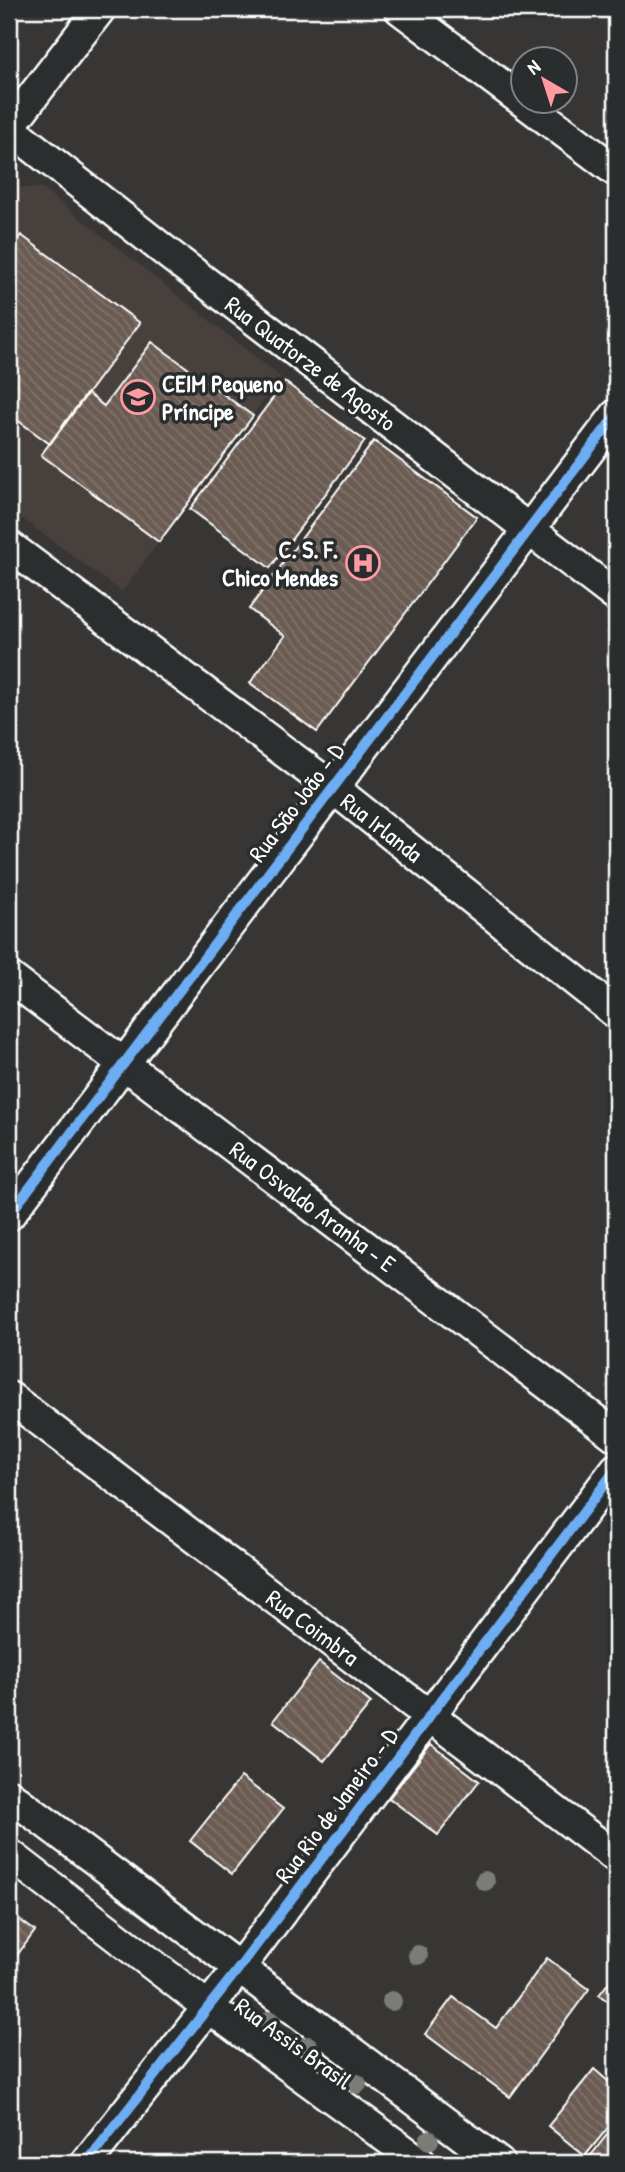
<svg xmlns="http://www.w3.org/2000/svg" width="625" height="2172" font-family="'Patrick Hand',sans-serif">
<style>
.built{fill:#46413e}
.building{fill:url(#building-back-hatch);stroke:#fff;stroke-width:2}
.lines{fill:none;stroke-linecap:round;stroke-linejoin:round}
.minor-casing{stroke:#fff;stroke-width:35}
.minor{stroke:#2a2d2e;stroke-width:30}
.cycleway-casing{stroke:#2a2d2e;stroke-width:15}
.cycleway{stroke:#6dadf4;stroke-width:10}
.tree{fill:#7a7c75}
.labels{text-anchor:middle;dominant-baseline:central;stroke-width:7;stroke-linejoin:round;paint-order:stroke}
.street-label{font-size:24px;fill:#fff;stroke:#2a2d2e}
.poi-label{font-size:24px;font-weight:bold;fill:#fff;stroke:#2a2d2e;text-anchor:start}
</style>
<defs>
<pattern id="building-back-hatch" width="6" height="6" patternUnits="userSpaceOnUse" patternTransform="scale(1.75)"><rect width="6" height="6" fill="#6a5b52"/><path d="M-1 5l2 2M0 0l6 6M5-1l2 2" fill="none" stroke="#80746c"/></pattern>
</defs>
<rect width="100%" height="100%" fill="#373635"/>
<filter id="ink" filterUnits="userSpaceOnUse"><feTurbulence type="fractalNoise" baseFrequency=".0143" numOctaves="2"/><feDisplacementMap in="SourceGraphic" scale="14" xChannelSelector="R" yChannelSelector="G"/><feConvolveMatrix kernelMatrix="1 2 1 2 8 2 1 2 1" color-interpolation-filters="sRGB"/></filter>
<g filter="url(#ink)">
<path class="built" d="M16,188h26l239,189 -159,215 -113,-83v-311z"/>
<path class="building" d="M21,235l119,88 -90,121 -41,-30v-162z
M152,342l101,74 -94,126 -118,-87 46,-62 17,13z
M285,382l80,59 -95,127 -80,-59z
M374,441l103,76 -160,215 -67,-49 35,-47 -36,-27z
M319,1662l52,41 -47,58 -51,-40z
M431,1744l48,37 -41,54 -49,-37z
M241,1777l42,32 -51,65 -42,-33z
M9,1912l26,19 -26,35z
M547,1958l42,31 -79,108 -85,-63 28,-37 43,31z
M616,1973v34l-17,-12z
M594,2069l22,19v30l-31,38 -37,-30z
M616,2123v40h-21l-6,-5z"/>
<g class="lines">
<g class="minor-casing">
<path id="minor" d="M400,9l216,162
M9,127l91,-118
M9,128l161,127 446,341
M9,546l324,242 283,225
M9,977l607,459
M9,1215l607,-800
M9,1397l607,460
M9,1795l490,368
M9,1854l199,153 213,156
M86,2163l153,-195 377,-499"/>
</g>
<use href="#minor" class="minor"/>
<g class="cycleway-casing">
<path id="cycleway" d="M9,1215l607,-800
M86,2163l153,-195 377,-499"/>
</g>
<use href="#cycleway" class="cycleway"/>
</g>
<g class="tree">
<circle cx="485" cy="1881" r="10"/>
<circle cx="418" cy="1955" r="10"/>
<circle cx="392" cy="2001" r="10"/>
<circle cx="270" cy="2021" r="10"/>
<circle cx="308" cy="2046" r="10"/>
<circle cx="357" cy="2084" r="10"/>
<circle cx="429" cy="2140" r="10"/>
</g>
</g>
<defs>
<g id="school-ring" transform="scale(1.75)"><circle r="9.5" fill="#2a2d2e" stroke="#ff9aa2" stroke-width="1.5"/><path d="M0-5L7-2L0 1L-7-2ZM-4 1L0 2.5L4 1V4Q0 6-4 4Z" fill="#ff9aa2"/></g>
<g id="hospital-ring" transform="scale(1.75)"><circle r="9.5" fill="#2a2d2e" stroke="#ff9aa2" stroke-width="1.5"/><path d="M-5-5h3v3.5h4V-5h3V5h-3V1.5h-4V5h-3Z" fill="#ff9aa2"/></g>
</defs>
<g fill-rule="evenodd">
<use href="#school-ring" x="138" y="397"/>
<use href="#hospital-ring" x="363" y="563"/>
</g>
<g class="labels">
<g class="street-label">
<text transform="translate(311 363) rotate(37)">Rua Quatorze de Agosto</text>
<text transform="translate(296 802) rotate(-53)">Rua São João - D</text>
<text transform="translate(382 827) rotate(38)">Rua Irlanda</text>
<text transform="translate(313 1206) rotate(37)">Rua Osvaldo Aranha - E</text>
<text transform="translate(313 1627) rotate(37)">Rua Coimbra</text>
<text transform="translate(336 1805) rotate(-53)">Rua Rio de Janeiro - D</text>
<text transform="translate(294 2043) rotate(36)">Rua Assis Brasil</text>
</g>
<g class="poi-label">
<text x="162" y="383">CEIM Pequeno<tspan x="162" dy="28">Príncipe</tspan></text>
<text x="338" y="549" text-anchor="end">C. S. F.<tspan x="338" dy="28">Chico Mendes</tspan></text>
</g>
</g>
<rect width="625" height="2172" fill="none" stroke="#2a2d2e" stroke-width="35"/>
<rect x="18" y="18" width="590" height="2137" fill="none" stroke="#fff" stroke-width="2.5" filter="url(#ink)"/>
<g transform="translate(544 80) rotate(321)"><circle r="33" fill="#2a2d2e" stroke="#7f8182" stroke-width="2"/>
<path d="M0-5L12 26L0 18L-12 26Z" fill="#ff9aa2"/>
<text y="-10" font-size="19" font-weight="bold" text-anchor="middle" fill="#ffffff">N</text>
</g>
</svg>
